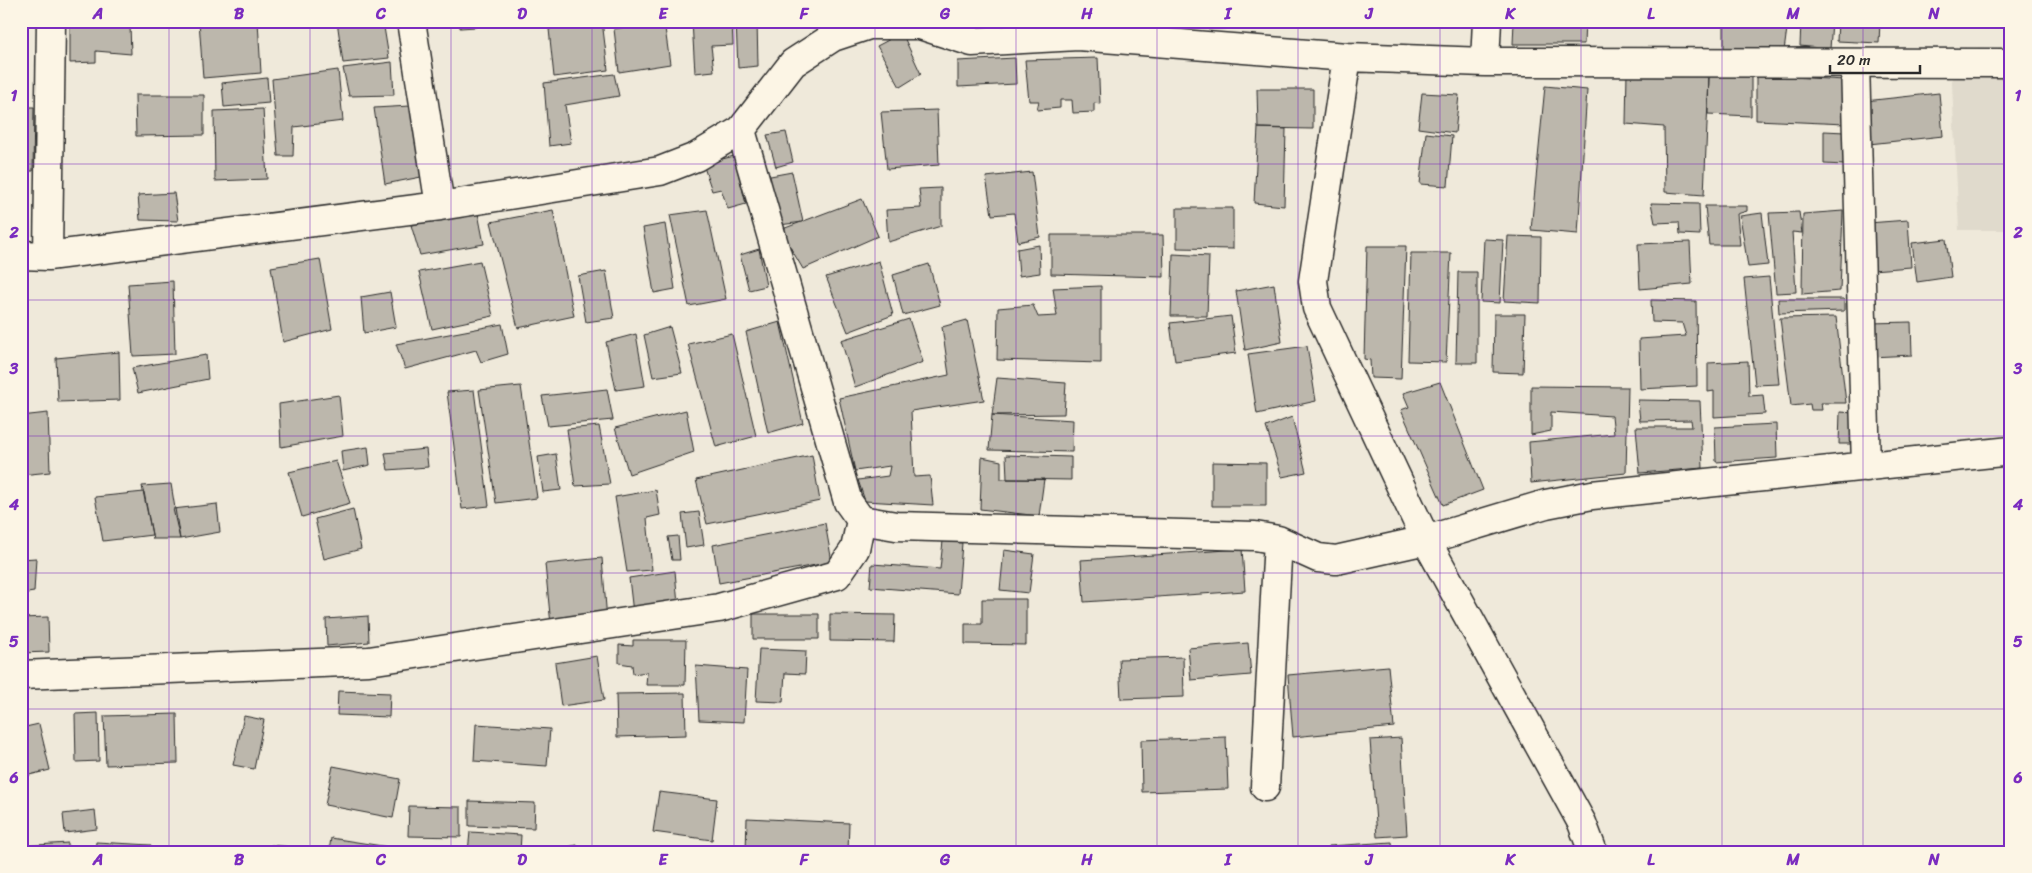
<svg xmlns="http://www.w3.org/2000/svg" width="2032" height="873" font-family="Sriracha,sans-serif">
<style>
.built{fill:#e0dacc}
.building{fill:#bcb7ac;stroke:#2b2b2b}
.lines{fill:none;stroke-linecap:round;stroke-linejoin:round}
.street-casing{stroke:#2b2b2b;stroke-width:31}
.street{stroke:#fcf5e5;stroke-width:28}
.grid{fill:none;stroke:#7b2cbf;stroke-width:1;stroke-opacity:0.55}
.neatline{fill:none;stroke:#7b2cbf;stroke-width:2}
.grid-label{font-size:16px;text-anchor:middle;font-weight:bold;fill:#7b2cbf}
</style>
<rect width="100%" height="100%" fill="#efe9da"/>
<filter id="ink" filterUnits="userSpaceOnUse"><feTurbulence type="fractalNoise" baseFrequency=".02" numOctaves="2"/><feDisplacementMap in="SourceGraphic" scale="10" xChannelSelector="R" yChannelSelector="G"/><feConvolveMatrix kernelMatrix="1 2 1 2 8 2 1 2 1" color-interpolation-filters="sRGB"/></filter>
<g filter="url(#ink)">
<path class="built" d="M1951,63h60v167h-52z"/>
<path class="building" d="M199,21h59l3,52 -58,5z
M337,21h46l6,37 -46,5z
M460,21h16v6l-16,1z
M602,21l6,49 -54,7 -5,-48z
M664,21l6,43 -51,8 -5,-43z
M692,21h40l1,24 -22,1 3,25 -19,2z
M736,21h21l1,45 -20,2z
M946,21h61l-56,5z
M1514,21h71l-1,23h-71z
M1724,21h64l-4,30 -60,-1z
M1801,21h31l-2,28 -30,-3z
M1838,21h42l-1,22 -42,-2z
M1887,21h47v5l-47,-2z
M70,25h60l1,29 -35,-3v11l-26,1z
M902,33l19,41 -21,13 -23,-41z
M1015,58l1,26 -58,3v-26z
M1098,58l2,46 -6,-1v9l-21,1 -1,-13h-12v8l-23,2 2,-9h-10l-4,-41z
M392,62l2,33 -45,1 -6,-28z
M338,70l5,51 -49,6 -1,29h-15l-6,-77z
M1627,71l82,6 -5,118 -39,-3 -1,-65 -38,-3z
M1709,71l42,1v44l-43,-2z
M614,74l5,22 -54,9 6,38 -22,3 -5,-63z
M1756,75l89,5v44l-89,-4z
M267,78l2,25 -45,4 -2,-24z
M1545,86l42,4 -9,144 -47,-4z
M1257,89h56v40l-55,-1z
M1422,93l37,2 -4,38 -37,-5z
M1939,93l4,43 -74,8 -4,-43z
M135,95h69v40l-68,1z
M410,106l11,71 -36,7 -11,-76z
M21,107h13l-1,64h-12v-43h2z
M263,109l4,70 -52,2 -1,-70z
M937,110l2,55 -52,4 -6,-57z
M1258,128l28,1 -2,77 -30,-3z
M1824,131l21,1 -1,33 -20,-1z
M786,132l7,30 -17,5 -9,-32z
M1426,133l26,3 -4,50 -28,-2z
M734,156l12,48 -18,5 -7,-20 -9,2 -9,-27z
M792,172l11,50 -24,3 -14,-48z
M1032,172l8,65 -22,5 -4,-29 -22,2 -6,-38z
M21,179h4l2,46h-6z
M941,188v38l-53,16 -2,-32 35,-2 -2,-19z
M174,193l4,28 -38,-1 -2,-25z
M862,199l16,37 -75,33 -23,-39z
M1651,203l48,1 1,31 -20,-1 -1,-12 -24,1z
M1705,206h42v5l-10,3 3,31h-31z
M1177,208h56v41l-56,-1z
M553,210l21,106 -56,12 -27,-106z
M707,210l19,89 -37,7 -19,-91z
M1843,211l-3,80 -38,3 1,-80z
M1799,212l3,21 -10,-1 4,60 -20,1 -7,-80z
M478,213l6,31 -64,11 -9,-30z
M1762,213l6,52 -20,2 -8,-51z
M1908,220l3,47 -39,3 -4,-47z
M665,224l10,65 -21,4 -11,-65z
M1051,235h112l1,42 -113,-3z
M1508,236l33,1 -1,66 -36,-2z
M1484,239l19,1 -3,63 -19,-1z
M1946,239l5,38 -34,5 -5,-39z
M1690,242l2,42 -52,5 -2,-45z
M1039,245l1,28 -21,3 -2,-27z
M1367,246h39l-5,133 -30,-1 -1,-18 -6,-1z
M759,249l7,37 -17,4 -9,-35z
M1411,253h40l-5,109 -38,-1z
M1173,254l36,2 -2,60h-36z
M320,259l12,70 -49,13 -12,-75z
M480,261l13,55 -61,13 -13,-57z
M879,261l14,54 -45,17 -22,-55z
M929,264l11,41 -37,10 -10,-40z
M606,271l8,47 -28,4 -8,-46z
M1458,272h19v91h-21z
M1769,277l10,107 -24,1 -11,-106z
M173,281l2,73 -42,2 -5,-72z
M1274,284l8,58 -37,8 -9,-59z
M1101,286v77l-104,-3 1,-52 35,-3 5,12 19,-1 -4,-28z
M390,292l6,35 -32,6 -3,-36z
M1778,299h66v12l-65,2z
M1651,300l45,1 1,85 -57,3 -1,-50 47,-3 -4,-13 -30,-1z
M1494,314h31l-2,59 -30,-1z
M1231,316l5,37 -61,8 -5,-38z
M1836,317l10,86h-25l1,7h-11l-1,-6 -19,2 -11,-88z
M909,319l14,43 -68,25 -14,-47z
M967,320l17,80 -73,11 3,66 16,-1 3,29 -68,-4 -7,-21 30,-4 2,-10 -35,5 -16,-73 110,-23 -7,-48z
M780,322l23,101 -35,10 -22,-101z
M1911,322l1,33 -41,2 -1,-34z
M502,324l6,30 -27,8 -5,-12 -71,19 -9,-25z
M670,327l12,46 -29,4 -9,-42z
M636,334l9,52 -29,4 -10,-48z
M732,334l24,102 -40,11 -28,-103z
M1307,346l9,55 -59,13 -9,-60z
M119,352l1,48 -62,2 -2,-44z
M206,355l2,24 -70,14 -6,-25z
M1748,361l1,35 14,-1 2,19 -51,3v-26l-6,1v-29z
M997,378l69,5 -2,31 -72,1z
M1440,382l43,108 -40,15 -42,-95 8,-3 -6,-14z
M521,386l16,112 -41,5 -17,-113z
M1531,386l97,1 -2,86 -95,10 -2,-41 85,-8 -2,-18 -61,-4v19l-20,4z
M607,389l6,31 -65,6 -6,-30z
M474,390l15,116 -27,3 -15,-117z
M339,395l4,41 -62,11 -2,-43z
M1638,400l62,1 3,67 -63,5 -4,-46h56l-1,-7 -51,1z
M686,410l8,42 -65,22 -14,-46z
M1840,412l14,1 -1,31h-14z
M48,413l2,59 -29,3v-59z
M992,415l81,5 -1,32 -83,-2z
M1292,417l14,55 -24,5 -16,-50z
M1776,424l1,34 -61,4 -1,-35z
M599,426l11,58 -35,2 -8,-57z
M368,447l2,18 -27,6 -2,-20z
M426,449l2,18 -40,3 -3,-17z
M556,454l5,36 -18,2 -5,-35z
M812,455l8,46 -113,23 -11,-44z
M1006,455l65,2v23l-64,-1z
M982,457l19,4v18h43l-5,37 -59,-7z
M336,461l14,42 -48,14 -13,-45z
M1212,462l54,1v43h-54z
M171,484l9,55h-27l-11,-53z
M656,490l4,25 -13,3 5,52 -25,2 -12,-75z
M144,492l8,43 -49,6 -8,-44z
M217,504l3,28 -40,7 -7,-30z
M353,509l8,40 -37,10 -9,-40z
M699,512l5,33 -18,3 -4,-34z
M825,523l7,39 -113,21 -6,-38z
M678,536l2,24h-8l-4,-23z
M943,541l19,2 -4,51 -88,-7 2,-23 68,5z
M1242,549l3,42 -161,11 -3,-42z
M1004,550l30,4 -5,39 -29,-3z
M36,558l-2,34 -13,2v-35z
M602,558l5,62 -56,5 -6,-61z
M675,571l3,34 -45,8 -4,-35z
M982,599h44v46l-61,-1v-20h17z
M753,614h66v25h-66z
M830,614l65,1 -1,27 -64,-1z
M368,616l1,26 -42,4 -1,-27z
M48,617l1,35 -28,1v-35z
M633,640h53l-1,45h-39l1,-13 -14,2 -1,-9 -13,-2v-18l14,1z
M1248,643l3,32 -60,5 -3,-32z
M759,649l47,2 -1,23 -20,-1 -2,29 -27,-1z
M597,656l7,44 -43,6 -6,-43z
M1183,657l1,40 -63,2 -2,-40z
M696,666l51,4 -3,52 -45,-2z
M1388,666l6,61 -101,10 -5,-62z
M338,691l52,2 -1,24 -52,-2z
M685,693l1,42 -69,2 -1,-43z
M98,713l1,48 -23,1 -1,-48z
M177,714l1,49 -72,2 -2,-49z
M244,716l20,4 -10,49 -21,-4z
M39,724l11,46 -29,7v-49z
M476,724l74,5 -3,37 -73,-5z
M1226,737l2,52 -86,3 -1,-52z
M1401,738l6,97 -30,2 -7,-97z
M333,766l67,13 -7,39 -68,-13z
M659,792l58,7 -5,41 -59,-8z
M469,801l66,2 -1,25 -65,-2z
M409,806l52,1v30l-53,-1z
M95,810l2,19 -32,4 -2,-19z
M747,818l102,5 -1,29h-102z
M470,832l51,3 -1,17h-52z
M331,838l64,10v4h-66z
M96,842l55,3v7h-56z
M1392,842l1,10h-64v-6z
M68,843v9h-47v-6z
M271,845l42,4v3h-42z
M577,845l1,7h-30l-1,-1z"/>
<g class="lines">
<g class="street-casing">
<path id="street" d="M411,21l29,185
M1347,57l-34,224 4,27 109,232 156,283 11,29
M1485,62l2,-41
M1855,63l11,404
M741,130l107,372 13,18 35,6 359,10 23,4 40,18 18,2 90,-20 120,-36 46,-9 419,-44
M21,255l27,1 392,-50 220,-35 36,-14 45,-27 52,-67 40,-26 36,-12h51l52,17 106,-6 269,21 138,5 526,1
M48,256l3,-235
M21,675l348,-14 350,-53 118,-33 18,-26 6,-29
M1265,787l13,-247"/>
</g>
<use href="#street" class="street"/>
</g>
</g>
<path class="grid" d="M169,21v831M310,21v831M451,21v831M592,21v831M734,21v831M875,21v831M1016,21v831M1157,21v831M1298,21v831M1440,21v831M1581,21v831M1722,21v831M1863,21v831M21,164h1990M21,300h1990M21,436h1990M21,573h1990M21,709h1990"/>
<rect width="2032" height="873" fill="none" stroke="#fcf5e5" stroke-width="55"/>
<path d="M1830 65v8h90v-8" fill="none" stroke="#2b2b2b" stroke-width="2.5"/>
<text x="1837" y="65" font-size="15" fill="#2b2b2b" stroke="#fcf5e5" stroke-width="4" paint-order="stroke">20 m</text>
<rect x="28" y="28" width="1976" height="818" class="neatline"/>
<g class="grid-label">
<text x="98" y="19">A</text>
<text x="239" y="19">B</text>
<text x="381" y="19">C</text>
<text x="522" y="19">D</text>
<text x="663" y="19">E</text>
<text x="804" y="19">F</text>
<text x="945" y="19">G</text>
<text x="1087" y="19">H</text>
<text x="1228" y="19">I</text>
<text x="1369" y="19">J</text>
<text x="1510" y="19">K</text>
<text x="1651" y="19">L</text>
<text x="1793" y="19">M</text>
<text x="1934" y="19">N</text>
<text x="14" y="101">1</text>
<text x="2018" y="101">1</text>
<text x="14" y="238">2</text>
<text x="2018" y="238">2</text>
<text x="14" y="374">3</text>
<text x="2018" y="374">3</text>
<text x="14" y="510">4</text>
<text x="2018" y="510">4</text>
<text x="14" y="647">5</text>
<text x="2018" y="647">5</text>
<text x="14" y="783">6</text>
<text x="2018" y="783">6</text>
<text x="98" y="865">A</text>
<text x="239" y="865">B</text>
<text x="381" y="865">C</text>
<text x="522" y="865">D</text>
<text x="663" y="865">E</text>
<text x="804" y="865">F</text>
<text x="945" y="865">G</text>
<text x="1087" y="865">H</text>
<text x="1228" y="865">I</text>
<text x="1369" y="865">J</text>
<text x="1510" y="865">K</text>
<text x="1651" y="865">L</text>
<text x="1793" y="865">M</text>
<text x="1934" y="865">N</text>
</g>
</svg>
